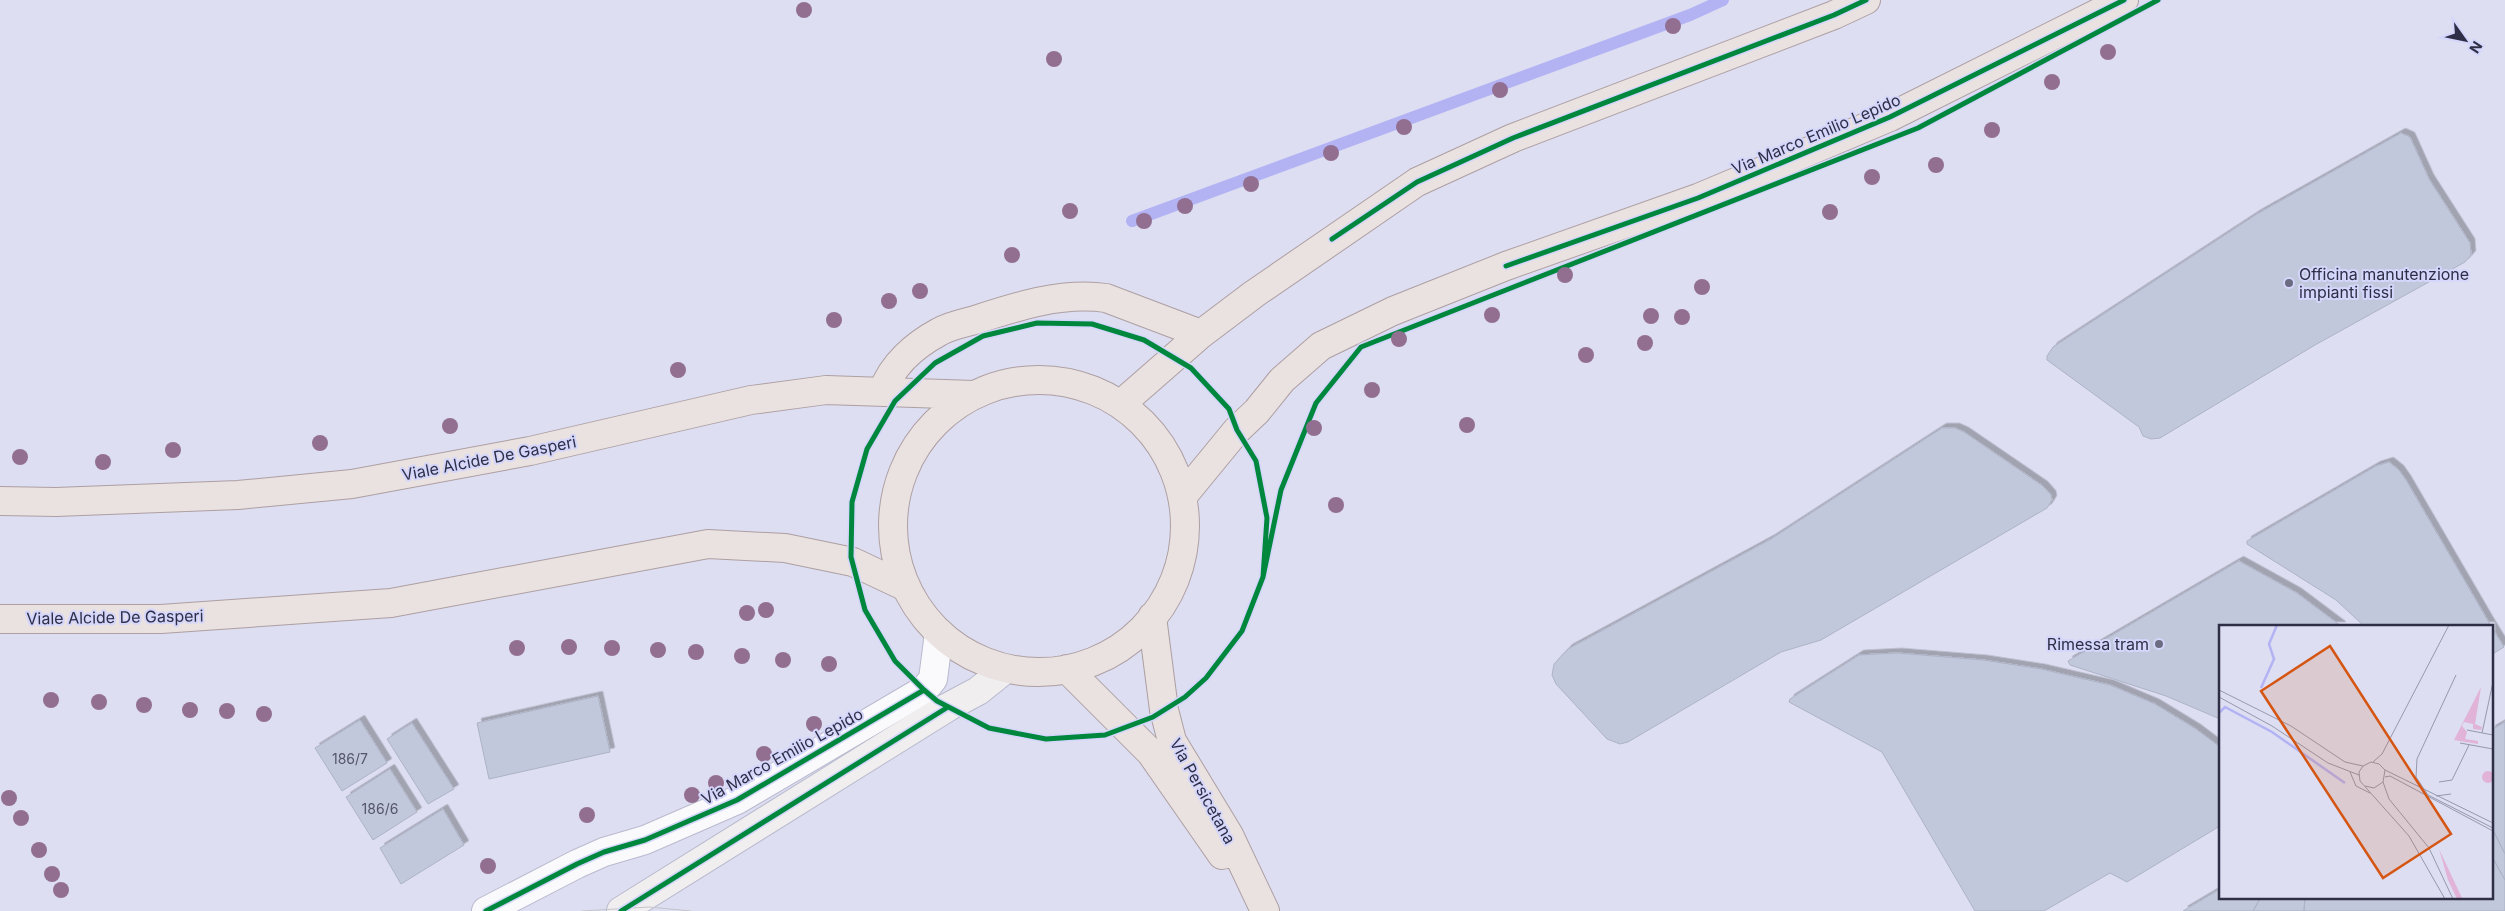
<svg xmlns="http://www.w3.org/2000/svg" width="2505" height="911" font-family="Inter,sans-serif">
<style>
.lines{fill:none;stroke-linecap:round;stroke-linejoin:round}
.stream{stroke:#b3b3f4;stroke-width:12}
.building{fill:#c2c8dc;stroke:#adb3c5;filter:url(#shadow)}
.street-casing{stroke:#b9bace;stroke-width:30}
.secondary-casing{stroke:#b9bace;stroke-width:30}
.primary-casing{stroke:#ad9fa2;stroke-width:30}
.street{stroke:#fafafd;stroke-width:28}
.secondary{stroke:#f1eeef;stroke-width:28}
.primary{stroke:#eae1e1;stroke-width:28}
.tram{stroke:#c4c4ca;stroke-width:1}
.cycleway-casing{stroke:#d4d6fb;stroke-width:8}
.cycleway{stroke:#00873e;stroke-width:5}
.tree{fill:#926f91}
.poi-dot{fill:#6b6c82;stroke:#d4d6fb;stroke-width:2}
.labels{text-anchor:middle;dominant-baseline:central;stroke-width:4;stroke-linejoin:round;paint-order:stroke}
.number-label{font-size:14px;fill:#54556c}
.street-label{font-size:16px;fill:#2e2e46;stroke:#d4d6fb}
.poi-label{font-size:16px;fill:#2e2e46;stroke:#d4d6fb;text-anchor:start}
.inset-river{fill:none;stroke:#b3b3f4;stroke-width:2.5}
.inset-road{fill:none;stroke:#9798ad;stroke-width:1}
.view{fill:#d55512;fill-opacity:0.15;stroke:#d55512;stroke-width:2.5}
.inset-edge{fill:none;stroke:#2e2e46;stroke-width:2.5}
</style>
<defs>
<filter id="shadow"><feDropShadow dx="4.5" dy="-4.5" stdDeviation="0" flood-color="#0004"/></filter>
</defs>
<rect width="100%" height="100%" fill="#dddef2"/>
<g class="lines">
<path class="stream" d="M1132,221l558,-206 33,-15"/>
</g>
<path class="building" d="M2401,133l9,4 19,42 41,64 1,12 -6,7 -150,83 -155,93 -9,1 -8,-3 -4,-9 -92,-67v-4l6,-9 204,-133z
M1942,428h13l9,4 79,54 8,9 1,5 -5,8 -226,132 -40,12 -153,90 -8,2 -13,-5 -51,-55 -4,-9 2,-11 14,-15 203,-110z
M2389,462l10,8 7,10 85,146h-127l-28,-26 -89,-56v-3l129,-75z
M2239,561l58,32 44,33h-121v93l-54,-23 -96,-31 -2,-4z
M2491,626l13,21 -13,8z
M1897,653l86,7 58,9 69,16 45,19 41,25 24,18v79l-93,56 -17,-9 -66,38h-69l-93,-159 -93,-50 1,-3 69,-44z
M598,696l12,56 -121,27 -12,-56z
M360,720l27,43 -45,28 -27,-43z
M2505,722v132l-14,-28v-96z
M412,723l42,66 -26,15 -41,-65z
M390,769l27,43 -44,28 -27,-43z
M443,809l21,36 -63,39 -21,-36z
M2491,826l14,28v26l-14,-25z
M2491,855l14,25v31h-201l1,-14h186z
M2220,889v8h41l-8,14h-70z
M2261,897h44l-1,14h-51z"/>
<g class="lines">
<g class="street-casing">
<path id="street" d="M486,911l91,-47 27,-12 41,-12 92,-40 187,-110 9,-11 6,-46"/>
</g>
<g class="secondary-casing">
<path id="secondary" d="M621,911l327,-204 30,-16 25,-20"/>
</g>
<g class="primary-casing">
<path id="primary" d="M893 526a146 146 0 1 1 292 0a146 146 0 1 1-292 0Z
M883,391c9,-26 32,-46 56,-59 10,-6 25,-9 36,-12 43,-14 86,-28 131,-22l95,36
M1121,404l80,-70 53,-40 163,-112 96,-44 321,-123 32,-15
M1182,497l55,-67 20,-19 25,-31 39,-34 72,-35 113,-45 192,-68 192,-81 234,-117
M0,501l56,1 182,-7 114,-11 178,-33 221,-51 75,-10 148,5
M1152,617l12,93 8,31 57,94 36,76
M0,619h161l230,-16 317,-59 77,4 68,14 53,25
M1067,669l84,84 71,102"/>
</g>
<use href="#street" class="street"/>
<use href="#secondary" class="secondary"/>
<use href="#primary" class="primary"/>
<path class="tram" d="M582,911l67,-4 42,4"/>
<g class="cycleway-casing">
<path id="cycleway" d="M1332,239l85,-57 96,-44 321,-123 32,-15
M1506,266l192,-68 192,-81 234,-117
M1263,577l4,-59 -11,-57 -19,-31 -8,-21 -38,-41 -47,-28 -52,-16 -55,-1 -54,13 -48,27 -40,38 -28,48 -15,53 -1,55 14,53 30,51 29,29 13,11 52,27 57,11 59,-4 48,-18 32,-20 21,-19 36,-47 21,-54 18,-87 35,-87 45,-56 557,-219 240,-128
M486,911l91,-47 27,-12 41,-12 92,-40 187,-110
M621,911l327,-204"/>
</g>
<use href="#cycleway" class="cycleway"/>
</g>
<g class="tree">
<circle cx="804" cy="10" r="8"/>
<circle cx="1673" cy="26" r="8"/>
<circle cx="2108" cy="52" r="8"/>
<circle cx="1054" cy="59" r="8"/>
<circle cx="2052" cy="82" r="8"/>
<circle cx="1500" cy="90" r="8"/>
<circle cx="1404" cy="127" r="8"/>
<circle cx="1992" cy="130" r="8"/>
<circle cx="1331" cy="153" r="8"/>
<circle cx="1936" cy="165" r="8"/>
<circle cx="1872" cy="177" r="8"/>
<circle cx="1251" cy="184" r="8"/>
<circle cx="1185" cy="206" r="8"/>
<circle cx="1070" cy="211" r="8"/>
<circle cx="1830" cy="212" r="8"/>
<circle cx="1144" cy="221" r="8"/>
<circle cx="1012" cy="255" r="8"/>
<circle cx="1565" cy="275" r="8"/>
<circle cx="1702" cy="287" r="8"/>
<circle cx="920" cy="291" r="8"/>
<circle cx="889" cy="301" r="8"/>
<circle cx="1492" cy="315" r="8"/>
<circle cx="1651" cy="316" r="8"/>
<circle cx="1682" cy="317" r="8"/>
<circle cx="834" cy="320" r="8"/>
<circle cx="1399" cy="339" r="8"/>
<circle cx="1645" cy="343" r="8"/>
<circle cx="1586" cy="355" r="8"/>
<circle cx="678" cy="370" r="8"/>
<circle cx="1372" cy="390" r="8"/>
<circle cx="1467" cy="425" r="8"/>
<circle cx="450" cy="426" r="8"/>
<circle cx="1314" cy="428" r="8"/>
<circle cx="320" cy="443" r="8"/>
<circle cx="173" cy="450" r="8"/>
<circle cx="20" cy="457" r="8"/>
<circle cx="103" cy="462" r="8"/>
<circle cx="1336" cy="505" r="8"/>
<circle cx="766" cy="610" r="8"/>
<circle cx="747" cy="613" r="8"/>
<circle cx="569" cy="647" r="8"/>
<circle cx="517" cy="648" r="8"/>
<circle cx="612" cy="648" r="8"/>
<circle cx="658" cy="650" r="8"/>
<circle cx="696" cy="652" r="8"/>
<circle cx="742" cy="656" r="8"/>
<circle cx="783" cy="660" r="8"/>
<circle cx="829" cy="664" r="8"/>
<circle cx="51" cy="700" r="8"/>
<circle cx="99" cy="702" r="8"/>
<circle cx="144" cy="705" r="8"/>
<circle cx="190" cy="710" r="8"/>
<circle cx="227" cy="711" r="8"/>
<circle cx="264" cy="714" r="8"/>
<circle cx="814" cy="724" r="8"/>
<circle cx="764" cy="754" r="8"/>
<circle cx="716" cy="783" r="8"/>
<circle cx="692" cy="795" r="8"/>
<circle cx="9" cy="798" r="8"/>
<circle cx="587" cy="815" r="8"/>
<circle cx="21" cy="818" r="8"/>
<circle cx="39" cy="850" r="8"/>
<circle cx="488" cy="866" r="8"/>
<circle cx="52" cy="874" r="8"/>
<circle cx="61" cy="890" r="8"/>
</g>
<g class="poi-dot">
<circle cx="2289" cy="283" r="5"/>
<circle cx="2159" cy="644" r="5"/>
</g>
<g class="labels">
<g class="number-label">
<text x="350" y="758">186/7</text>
<text x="380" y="808">186/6</text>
</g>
<g class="street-label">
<text transform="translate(1816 134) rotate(-23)">Via Marco Emilio Lepido</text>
<text transform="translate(489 458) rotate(-11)">Viale Alcide De Gasperi</text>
<text transform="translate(115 617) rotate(-1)">Viale Alcide De Gasperi</text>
<text transform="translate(782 756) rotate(-29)">Via Marco Emilio Lepido</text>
<text transform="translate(1203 791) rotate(61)">Via Persicetana</text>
</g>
<g class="poi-label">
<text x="2299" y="274">Officina manutenzione<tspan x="2299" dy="18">impianti fissi</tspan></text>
<text x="2149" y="644" text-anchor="end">Rimessa tram</text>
</g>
</g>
<g transform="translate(2219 625)">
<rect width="274" height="274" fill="#dddef2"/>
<path d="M262,62l-6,37 7,3 -1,3 -8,-1v-5l-9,-2 -2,4 5,6 -2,7 13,2v3l-24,-4zM263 152a6 6 0 1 1 12 0a6 6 0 1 1-12 0ZM220,224l23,49v1h-5l-9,-19z" fill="#e1b3d8"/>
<path class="inset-river" d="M42,63l13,-29 -5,-15 8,-19M0,88l6,-6 47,25 73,51"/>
<path class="inset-road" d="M237,50l-39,84 -1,18 12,18 65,33M0,65l72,36 54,36 18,4M0,72l53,29 56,37 31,12M248,105l26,5M263,108l11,-51M241,118l33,6M154,137l9,-8 67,-129M166,145l108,53M131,147l6,14 14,7M166,152l5,-1 103,55M164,157l6,17 40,49 24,51M220,157l13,-2 17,-35M146,161l9,2 9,-6 2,-12 -6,-6 -8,-2 -8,4 -4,6 1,9 49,55 36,63M217,171l15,-2"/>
<path class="view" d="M111,21l121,188 -68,44 -122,-187z"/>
<rect width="274" height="274" class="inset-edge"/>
</g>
<g transform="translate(2465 40) rotate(123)" stroke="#d4d6fb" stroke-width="4" paint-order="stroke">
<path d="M0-4L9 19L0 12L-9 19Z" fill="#2e2e46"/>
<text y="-8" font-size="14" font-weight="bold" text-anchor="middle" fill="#2e2e46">N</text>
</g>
</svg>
